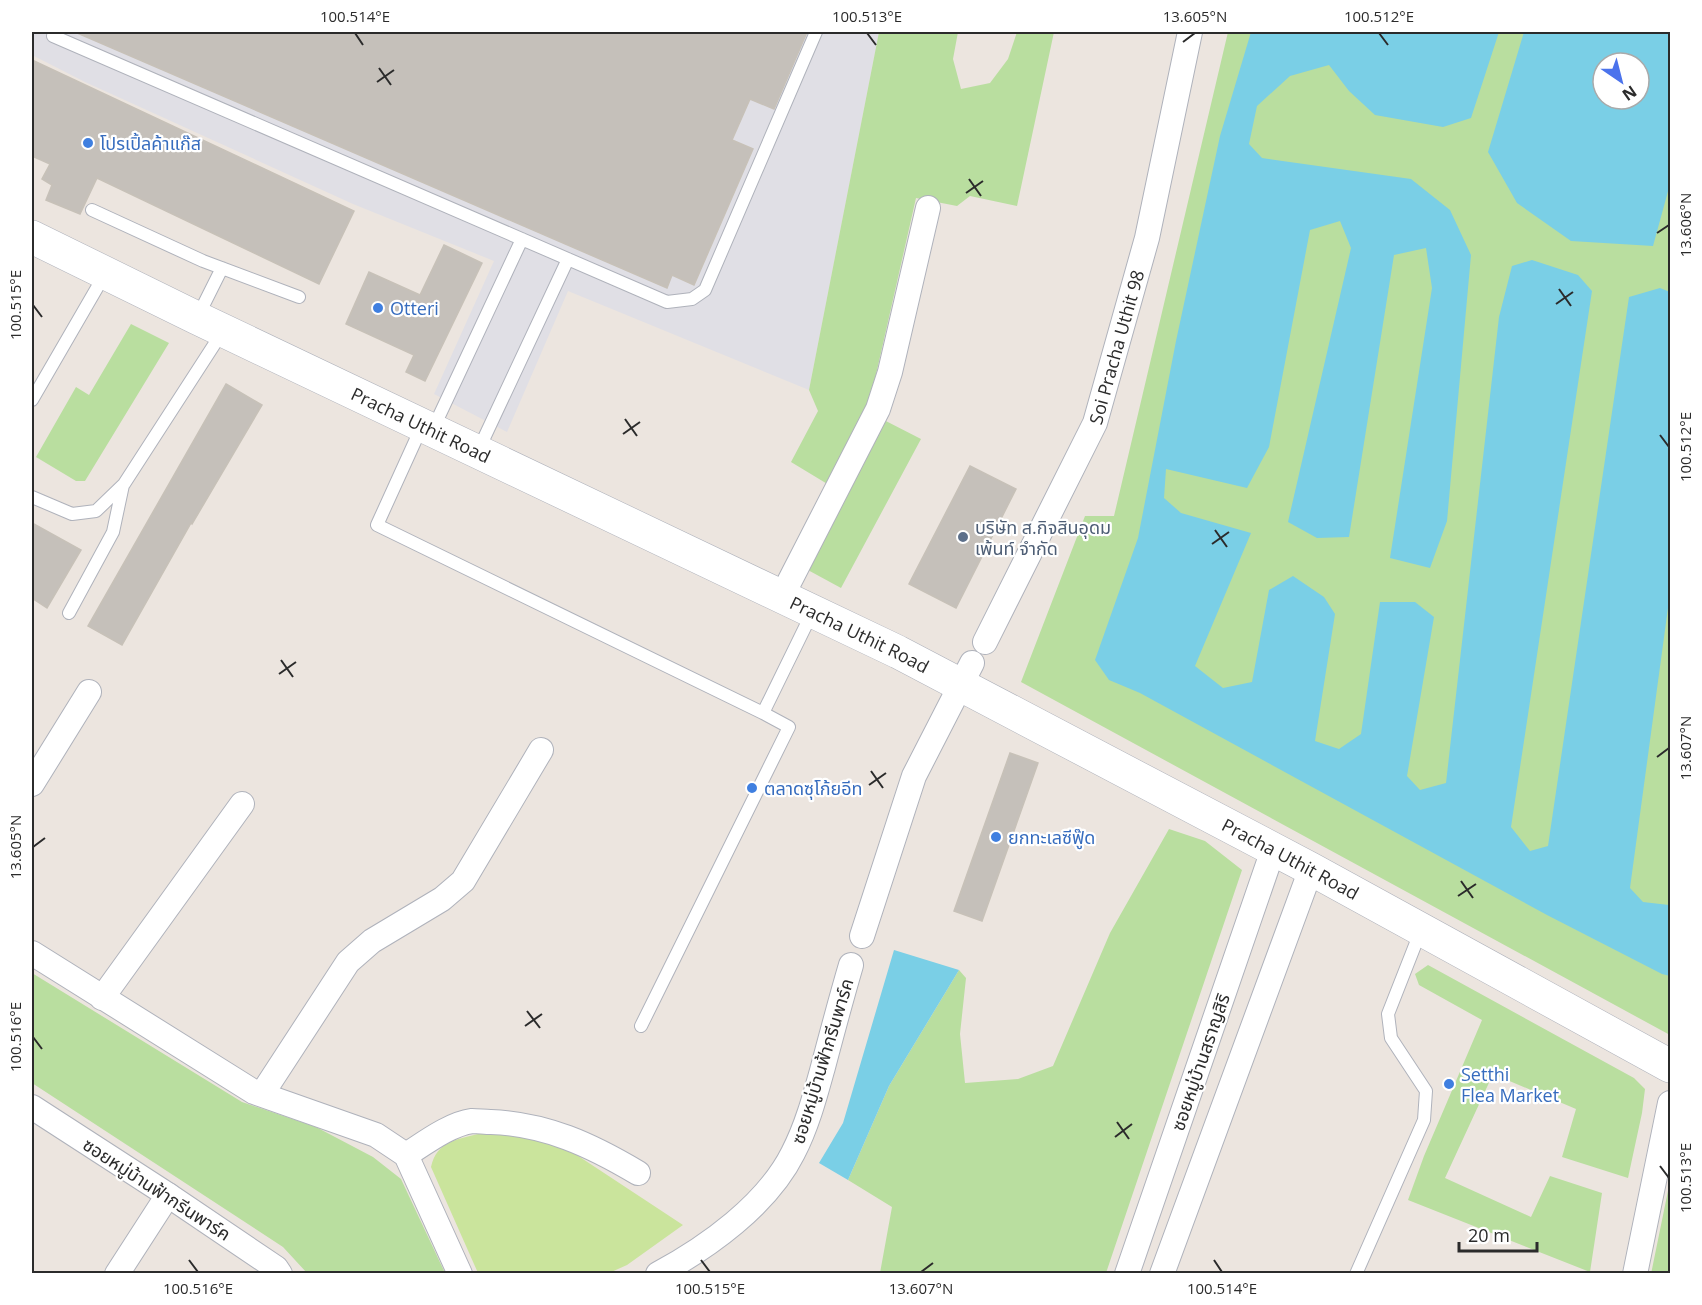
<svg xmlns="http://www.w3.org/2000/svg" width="1702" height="1305" font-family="'Open Sans','Noto Sans Thai',sans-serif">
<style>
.industrial{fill:#e0dfe5}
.green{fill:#b9de9f;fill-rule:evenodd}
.pitch{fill:#cae49c}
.water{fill:#7acfe6;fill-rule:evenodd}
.building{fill:#c5c0ba;stroke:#c7c1b8;stroke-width:1.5}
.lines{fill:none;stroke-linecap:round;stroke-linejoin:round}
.lane-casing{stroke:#afb2bb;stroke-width:14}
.street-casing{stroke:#afb2bb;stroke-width:26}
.secondary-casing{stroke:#afb2bb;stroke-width:34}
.lane{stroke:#fff;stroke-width:12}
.street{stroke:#fff;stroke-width:24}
.secondary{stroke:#fff;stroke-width:33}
.ticks{fill:none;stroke:#2b2b2b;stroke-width:2}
.shop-dot{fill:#3f7fe0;stroke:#fff;stroke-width:2}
.service-dot{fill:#5c6f8a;stroke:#fff;stroke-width:2}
.labels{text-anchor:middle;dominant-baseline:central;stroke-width:4.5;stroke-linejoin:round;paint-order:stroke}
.shop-label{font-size:18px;fill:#366cbe;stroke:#fff;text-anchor:start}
.street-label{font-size:18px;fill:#2b2b2b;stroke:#fff}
.service-label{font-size:18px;fill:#4e5e75;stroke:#fff;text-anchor:start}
.neatline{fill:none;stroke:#2b2b2b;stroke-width:2}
.ticks-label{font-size:15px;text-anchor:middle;fill:#2b2b2b}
</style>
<rect width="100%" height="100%" fill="#ece5df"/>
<path class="industrial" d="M32,32h847l-70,358 -241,-99 -61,141 -73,-38 60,-133 -141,-57 -268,-122 -53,-27z"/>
<path class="green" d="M879,32h79l-5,27 8,30 29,-6 18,-24 9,-27h37l-37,174 -47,-10 -13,10 -41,-8 -46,203 -41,84 -38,-23 27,-51 -9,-21z
M1228,32h442v1003l-649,-353 64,-166h29zM1603,63h36v36h-36z
M131,324l38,19 -84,138h-9l-40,-24 40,-70 13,8z
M880,418l41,21 -80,149 -35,-19z
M1169,829l36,12 37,29 -136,403h-226l12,-66 -44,-27 41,-94 70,-116 7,8 -6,56 5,49 53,-4 35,-13 57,-133z
M1428,965l206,113 11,11 -3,24 -14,65 -66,-21 14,-48 -83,-35 -48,104 86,39 19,-41 52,17 -12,79 -182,-72 16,-44 58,-136 -63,-35 -4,-11z
M32,973l210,129 74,25 57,30 28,22 44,94h-138l-24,-26 -251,-164z
M1670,1181v84l-1,8 -18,1z"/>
<path class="pitch" d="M478,1134h39l37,6 129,85 -56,40 -18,8h-131l-47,-106c6,-26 25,-27 47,-33z"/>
<path class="water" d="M1251,32h248l-28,86 -28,9 -68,-12 -26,-24 -20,-26 -39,11 -33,30 -8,38 13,14 149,21 39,31 21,45 -24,266 -17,47 -40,-10 42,-270 -6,-40 -32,7 -45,282 -32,1 -29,-16 63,-274 -11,-27 -30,9 -41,217 -22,41 -81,-19 -2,29 17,15 70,20 -56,133 28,22 29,-6 17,-92 24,-14 31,21 11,17 -20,127 24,8 22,-15 19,-132h35l19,15 -27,159 13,14 26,-7 53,-466 13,-51 20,-6 46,15 14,16 -81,536 19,24 18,-5 81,-549 31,-9 10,4v301l-40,295 13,14 26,3 1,-9v80l-8,-2 -115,-59 -407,-222 -31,-13 -14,-20 43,-122 38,-197 44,-205z
M1524,32h146v152l-17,62 -82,-5 -54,-38 -29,-51zM1603,63h36v36h-36z
M894,950l65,20 -70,116 -41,94 -29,-17 24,-40z"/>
<path class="building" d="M75,32h732l-33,77 -24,-10 -18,41 21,9 -59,136 -22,-10 -5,13z
M32,60l322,151 -35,73 -222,-106 -17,36 -34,-14 6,-15 -10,-6 8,-15 -18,-8z
M444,245l38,18 -57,118 -19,-9 8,-17 -68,-31 23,-52 51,23z
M226,384l36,21 -70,119 -1,-1 -69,122 -34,-19z
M970,466l46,23 -60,119 -47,-24z
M32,523l49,27 -34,58 -15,-10z
M1010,753l28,10 -56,158 -28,-10z"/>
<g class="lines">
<g class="lane-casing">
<path id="lane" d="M53,36l614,266 25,-3 13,-9 111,-258
M92,210l111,51 96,36
M198,316l24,-48
M32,400l73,-126
M422,426l-45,99 386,188 49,-100
M433,429l89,-190
M478,451l90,-192
M32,497l40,17 24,-3 28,-27 99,-153
M69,613l44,-81 10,-47
M641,1026l148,-299 -26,-14
M1356,1274l68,-154 2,-29 -35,-53 -3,-24 33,-84"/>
</g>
<g class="street-casing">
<g id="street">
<path d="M781,598l97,-189 12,-37 38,-164"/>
<path id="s1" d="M985,642l110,-219 52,-185 43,-206"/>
<path d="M32,784l57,-92"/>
<path d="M862,936l52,-160 58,-113"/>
<path d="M32,953l222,139 122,43 30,20 54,119"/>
<path d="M102,998l140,-194"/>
<path d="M262,1094l86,-132 24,-21 70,-42 21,-18 78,-131"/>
<path d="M32,1107l136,88 108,73 4,6"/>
<path d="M406,1155c19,-12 44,-31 66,-34 6,0 13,1 19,1 55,2 100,23 147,51"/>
<path d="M117,1274l51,-79"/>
<path d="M658,1274c50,-27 109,-69 135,-121 14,-27 22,-57 30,-86 9,-34 18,-68 28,-102"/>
<path d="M1127,1274l146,-424"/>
<path d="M1162,1274l149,-405"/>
<path d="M1635,1274l35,-171"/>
</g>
</g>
<g class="secondary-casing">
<g id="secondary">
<path id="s2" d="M32,237l165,81 701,334 413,217 359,197"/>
</g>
</g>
<use href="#lane" class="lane"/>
<use href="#street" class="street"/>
<use href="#secondary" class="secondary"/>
</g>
<path class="ticks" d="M355,33l8,12M867,33l9,12M1379,33l9,12M1183,42l12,-9M379,68l12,17M377,82l17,-12M969,179l12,17M966,193l17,-12M1657,233l12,-8M1559,289l12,17M1556,304l17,-12M33,305l9,12M625,419l12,17M623,434l17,-12M1660,435l9,12M1215,530l12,17M1212,544l17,-12M281,660l12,17M279,674l17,-12M1657,757l12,-9M871,771l12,17M869,785l17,-12M33,847l12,-9M1461,881l12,17M1458,896l18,-12M527,1011l13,17M525,1026l17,-12M33,1037l9,12M1117,1122l12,17M1115,1137l17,-13M1660,1166l9,12M189,1260l9,12M701,1260l9,12M1214,1260l8,12M921,1272l12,-9"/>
<g class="shop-dot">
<circle cx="88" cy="143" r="6"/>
<circle cx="378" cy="308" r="6"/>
<circle cx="752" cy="788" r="6"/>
<circle cx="996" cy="837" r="6"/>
<circle cx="1449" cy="1084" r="6"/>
</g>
<circle class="service-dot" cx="963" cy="537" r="6"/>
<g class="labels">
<g class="shop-label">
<text x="100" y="143">โปรเปิ้ลค้าแก๊ส</text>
<text x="390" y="308">Otteri</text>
<text x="764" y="788">ตลาดซุโก้ยอีท</text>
<text x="1008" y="837">ยกทะเลซีฟู๊ด</text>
<text x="1461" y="1074">Setthi<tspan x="1461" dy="21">Flea Market</tspan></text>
</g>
<g class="street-label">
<text stroke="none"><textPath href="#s1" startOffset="324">Soi Pracha Uthit 98</textPath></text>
<text stroke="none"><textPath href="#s2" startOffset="432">Pracha Uthit Road</textPath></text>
<text stroke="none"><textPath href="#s2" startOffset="918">Pracha Uthit Road</textPath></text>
<text stroke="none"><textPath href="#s2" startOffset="1404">Pracha Uthit Road</textPath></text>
<text transform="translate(822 1061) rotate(-73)">ซอยหมู่บ้านฟ้ากรีนพาร์ค</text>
<text transform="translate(1200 1062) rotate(-71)">ซอยหมู่บ้านสราญสิริ</text>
<text transform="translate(157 1189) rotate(33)">ซอยหมู่บ้านฟ้ากรีนพาร์ค</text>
</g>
<g class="service-label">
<text x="975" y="527">บริษัท ส.กิจสินอุดม<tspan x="975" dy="21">เพ้นท์ จำกัด</tspan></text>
</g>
</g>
<rect width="1702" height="1305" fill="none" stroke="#ffffff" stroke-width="66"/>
<g transform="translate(1621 81) rotate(145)"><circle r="28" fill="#ffffff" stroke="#aaaaaa" stroke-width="1.5"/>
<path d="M0-4.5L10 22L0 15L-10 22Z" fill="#4b73ec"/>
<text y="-9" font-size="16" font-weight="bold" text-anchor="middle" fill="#2b2b2b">N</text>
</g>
<path d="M1459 1242v9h78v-9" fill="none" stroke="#2b2b2b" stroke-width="3"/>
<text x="1468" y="1242" font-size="18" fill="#2b2b2b" stroke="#ffffff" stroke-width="4.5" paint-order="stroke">20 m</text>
<rect x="33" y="33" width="1636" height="1239" class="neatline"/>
<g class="ticks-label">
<text x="355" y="22">100.514°E</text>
<text x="867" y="22">100.513°E</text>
<text x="1195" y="22">13.605°N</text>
<text x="1379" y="22">100.512°E</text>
<text transform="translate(1686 225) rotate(-90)" y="5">13.606°N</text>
<text transform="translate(16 305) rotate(-90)" y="5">100.515°E</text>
<text transform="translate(1686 447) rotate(-90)" y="5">100.512°E</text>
<text transform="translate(1686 748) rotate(-90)" y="5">13.607°N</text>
<text transform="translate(16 847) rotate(-90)" y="5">13.605°N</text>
<text transform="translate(16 1037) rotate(-90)" y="5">100.516°E</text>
<text transform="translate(1686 1178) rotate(-90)" y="5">100.513°E</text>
<text x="198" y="1294">100.516°E</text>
<text x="710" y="1294">100.515°E</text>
<text x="921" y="1294">13.607°N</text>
<text x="1222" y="1294">100.514°E</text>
</g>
</svg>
